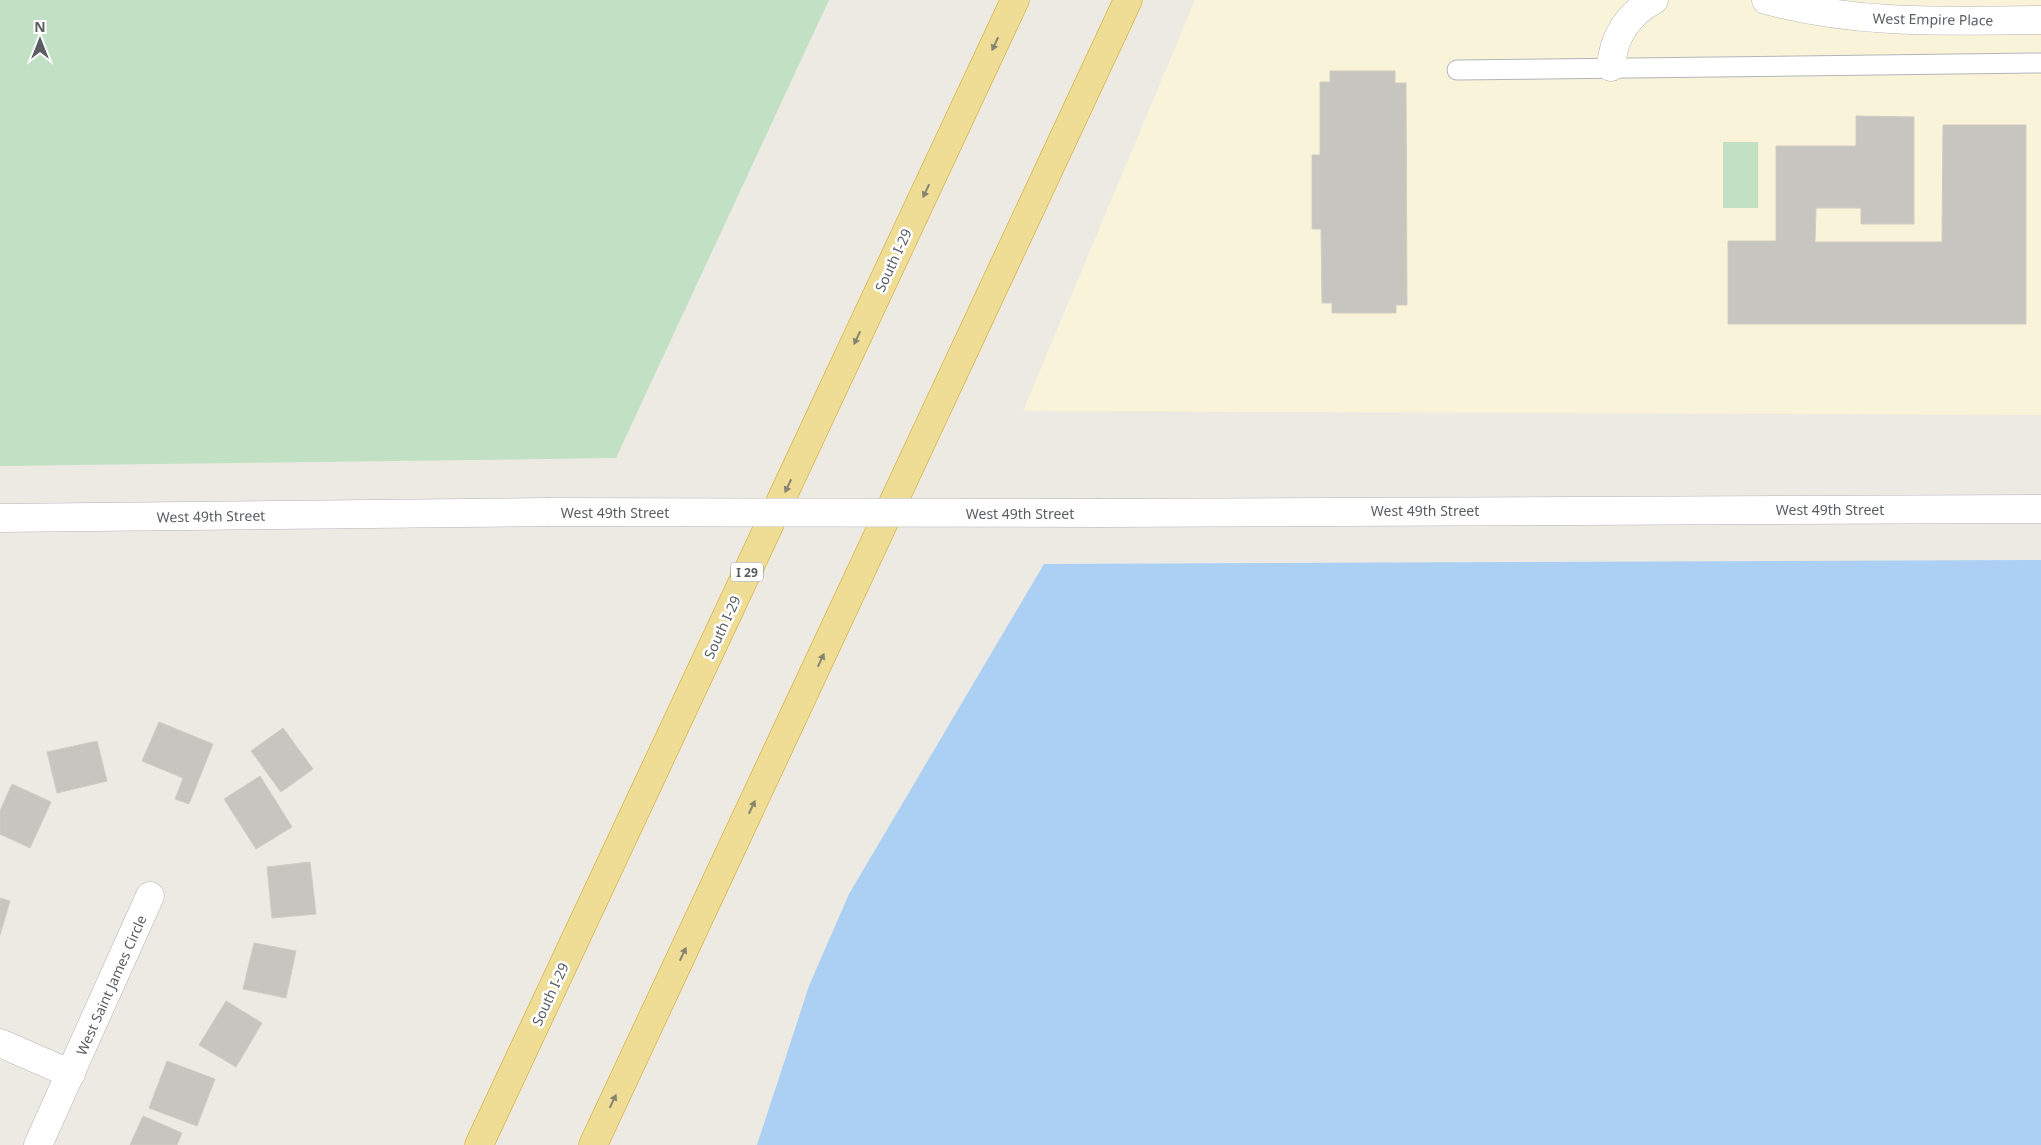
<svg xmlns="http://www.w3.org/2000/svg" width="2041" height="1145" font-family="'Noto Sans',sans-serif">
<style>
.commercial{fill:#f9f3da}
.green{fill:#c2e0c4}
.water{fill:#abd0f4}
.building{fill:#c7c5bf;stroke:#d0ccc2}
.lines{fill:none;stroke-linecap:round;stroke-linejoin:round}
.lane-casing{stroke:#b3b5b8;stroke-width:21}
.street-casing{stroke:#b3b5b8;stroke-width:29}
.secondary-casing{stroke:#b2b5b8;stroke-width:29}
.highway-casing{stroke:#d3a21c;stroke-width:29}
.lane{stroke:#fff;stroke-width:19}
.street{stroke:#fff;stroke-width:28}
.secondary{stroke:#fff;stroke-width:28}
.highway{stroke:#efdd96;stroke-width:28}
.secondary-bridge-casing{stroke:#b2b5b8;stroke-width:29;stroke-linecap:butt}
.secondary-bridge{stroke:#fff;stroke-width:28}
.oneway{fill:#878471}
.labels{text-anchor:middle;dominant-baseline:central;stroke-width:5;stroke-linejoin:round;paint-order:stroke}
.shield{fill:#fff;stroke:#8c8e90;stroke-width:1}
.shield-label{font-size:12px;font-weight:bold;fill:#5b5e61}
.street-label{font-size:14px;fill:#5b5e61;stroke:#fff}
</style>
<rect width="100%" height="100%" fill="#eceae3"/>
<path class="commercial" d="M1195,0h846v415l-1018,-4z"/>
<path class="green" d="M0,0h829l-213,458 -616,8z
M1723,142h35v66h-35z"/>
<path class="water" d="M2041,560v585h-1284l52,-159 40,-92 195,-330z"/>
<path class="building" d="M1330,71h65v12h11l1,222h-11v8h-64v-10h-10l-1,-74h-9v-74h8v-73h10z
M1856,116l58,1v107h-53v-16h-45l-1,34h127l1,-117h83v199h-298v-83h48v-95h80z
M159,722l54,22 -24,60 -14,-5 8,-21 -41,-17z
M283,728l30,41 -32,23 -30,-41z
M97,741l10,40 -50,12 -10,-41z
M260,776l32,51 -36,22 -32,-50z
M12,784l39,18 -21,46 -30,-14v-23z
M310,862l6,52 -44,4 -5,-51z
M0,898l10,3 -10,34z
M254,943l42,8 -10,47 -43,-9z
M226,1001l36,22 -26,44 -37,-22z
M167,1061l48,18 -18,47 -48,-18z
M143,1116l39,17 -5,12h-47z"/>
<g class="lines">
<g class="lane-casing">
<path id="lane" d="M1457,70l584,-7"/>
</g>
<g class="street-casing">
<path id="street" d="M1766,0c92,25 181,21 275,20
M1611,67c2,-29 17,-53 43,-67
M0,1043l71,31
M38,1145l112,-249"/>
</g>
<g class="secondary-casing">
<path id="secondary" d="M1100,513l941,-4
M0,518l547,-6"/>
</g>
<g class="highway-casing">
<path id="highway" d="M479,1145l536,-1145
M593,1145l535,-1145"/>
</g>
<use href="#lane" class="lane"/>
<use href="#street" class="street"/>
<use href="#secondary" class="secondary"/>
<use href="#highway" class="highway"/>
<g class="secondary-bridge-casing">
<path id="secondary-bridge" d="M547,512l553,1"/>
</g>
<use href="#secondary-bridge" class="secondary-bridge"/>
</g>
<defs><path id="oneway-solid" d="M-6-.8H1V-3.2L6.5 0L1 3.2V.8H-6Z" transform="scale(1.25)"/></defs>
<g class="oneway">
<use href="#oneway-solid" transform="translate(995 44) rotate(115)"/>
<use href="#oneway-solid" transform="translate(926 191) rotate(115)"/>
<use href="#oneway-solid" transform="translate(857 338) rotate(115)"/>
<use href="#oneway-solid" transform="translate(788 486) rotate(115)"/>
<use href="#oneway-solid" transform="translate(821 660) rotate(-65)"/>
<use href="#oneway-solid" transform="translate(752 807) rotate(-65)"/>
<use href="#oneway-solid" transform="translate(683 954) rotate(-65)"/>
<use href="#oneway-solid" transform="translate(613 1101) rotate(-65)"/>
</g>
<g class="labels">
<rect class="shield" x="731" y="562.5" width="32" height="19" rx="4"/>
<g class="shield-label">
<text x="747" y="572">I 29</text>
</g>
<g class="street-label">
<text transform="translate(1933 19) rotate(1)">West Empire Place</text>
<text transform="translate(893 260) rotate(-65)">South I-29</text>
<text x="1830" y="509">West 49th Street</text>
<text x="1425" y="510">West 49th Street</text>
<text x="615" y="512">West 49th Street</text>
<text x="1020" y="513">West 49th Street</text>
<text transform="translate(211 516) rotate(-1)">West 49th Street</text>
<text transform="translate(722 627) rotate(-65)">South I-29</text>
<text transform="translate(111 985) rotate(-66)">West Saint James Circle</text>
<text transform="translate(550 994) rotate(-65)">South I-29</text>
</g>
</g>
<g transform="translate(40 40)" stroke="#ffffff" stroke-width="4" paint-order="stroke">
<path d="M0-4L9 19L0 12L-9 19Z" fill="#5b5e61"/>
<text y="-8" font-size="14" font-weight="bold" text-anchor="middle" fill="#5b5e61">N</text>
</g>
</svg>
